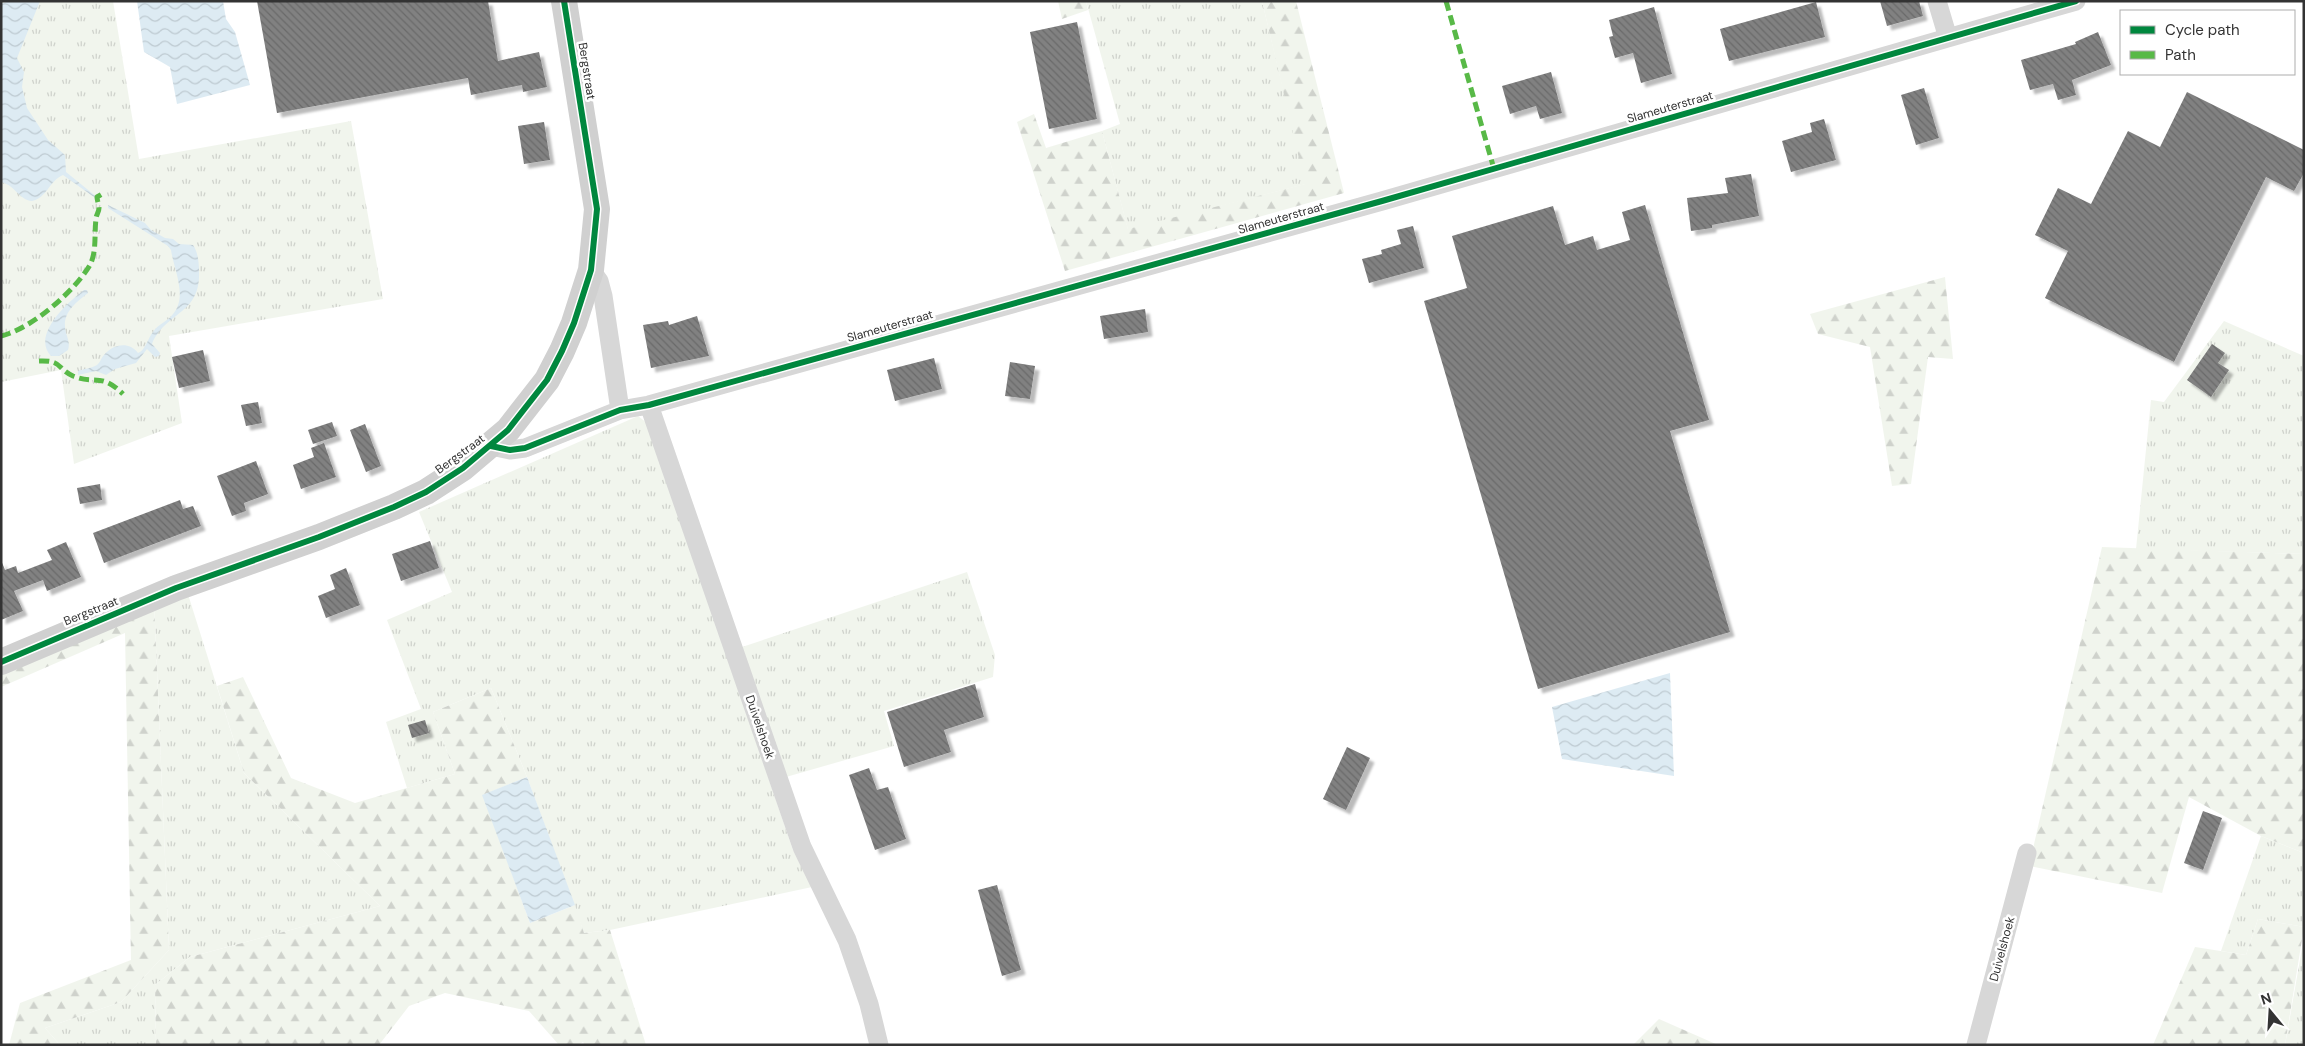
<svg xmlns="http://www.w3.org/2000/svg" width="2305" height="1046" font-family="'DM Sans',sans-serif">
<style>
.grass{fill:url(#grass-tufts)}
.forest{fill:url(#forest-firs)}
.water{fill:url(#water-waves)}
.building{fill:url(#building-back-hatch);filter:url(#shadow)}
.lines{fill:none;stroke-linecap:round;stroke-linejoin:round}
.street{stroke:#d7d7d7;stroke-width:19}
.secondary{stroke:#d0d0d0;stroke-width:26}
.quiet{stroke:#58b947;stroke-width:5;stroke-dasharray:10 5;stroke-linecap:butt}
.cycleway-casing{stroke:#fff;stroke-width:9}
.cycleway{stroke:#00873e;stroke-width:6}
.labels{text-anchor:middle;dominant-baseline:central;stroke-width:5;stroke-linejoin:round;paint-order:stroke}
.street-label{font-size:12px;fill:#333;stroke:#fff}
</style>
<defs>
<pattern id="grass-tufts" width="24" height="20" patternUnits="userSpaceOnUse" patternTransform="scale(1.25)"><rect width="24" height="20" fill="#f1f5ed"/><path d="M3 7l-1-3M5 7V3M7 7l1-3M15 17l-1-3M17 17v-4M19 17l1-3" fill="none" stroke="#cfd2cc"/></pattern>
<pattern id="forest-firs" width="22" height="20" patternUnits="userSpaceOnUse" patternTransform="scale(1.25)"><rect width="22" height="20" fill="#f1f5ed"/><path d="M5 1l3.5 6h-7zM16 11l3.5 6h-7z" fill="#cfd2cc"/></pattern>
<pattern id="water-waves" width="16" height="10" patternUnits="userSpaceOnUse" patternTransform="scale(1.25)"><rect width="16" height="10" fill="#ddebf3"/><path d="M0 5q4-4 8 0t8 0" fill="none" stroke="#becad1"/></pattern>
<pattern id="building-back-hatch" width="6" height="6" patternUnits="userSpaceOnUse" patternTransform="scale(1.25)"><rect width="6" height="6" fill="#818181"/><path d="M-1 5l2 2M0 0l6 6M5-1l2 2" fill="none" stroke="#6a6a6a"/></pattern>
<filter id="shadow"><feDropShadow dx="4.5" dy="4.5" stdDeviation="1" flood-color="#0004"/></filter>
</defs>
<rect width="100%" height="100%" fill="#fff"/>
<path class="grass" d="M1,1h112l26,158 212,-38 32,178 -214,37 13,87 -108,41 -13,-94 -60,12z
M1086,1h176l44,183 -178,46 -26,-99 18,-7z
M2224,321l80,35v198l-168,-5 15,-149 13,2z
M638,416l9,7 146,427 19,37 -202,43 -26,3 -57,-156 -36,-89 -58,24 22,62 -48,14 -21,-66 35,-13 -34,-89 65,-28 -33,-80z
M967,572l28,83 -2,22 -109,34 10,35 -108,31 -47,-129z
M187,591l57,182 136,133 -190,51 -35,28 1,60h-96l-15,-17 76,-26 48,-52 -15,-349z
M2261,836l43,17v74l-46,-8 -12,36 -25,-4z
M2304,937v108h-19z"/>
<path class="forest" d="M1058,1h28l2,9 -26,9z
M1262,1h34l48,192 -279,78 -48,-149 17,-8 12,34 56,-17 26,98 177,-45z
M1945,277l8,82 -25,-2 -17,127 -19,2 -22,-139 -52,-13 -8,-20z
M2102,547l202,7v299l-43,-17 -72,-39 -27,96 -133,-27z
M154,601l15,349 -48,52 -76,26 15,17h-51l11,-42 111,-43 -6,-327 -124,54v-21z
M243,677l48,101 64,25 100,-29 -22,-62 58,-24 36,89 -44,18 47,128 45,-18 9,28 26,-3 36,115h-61l-2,-3 -5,3h-19l-30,-34 -84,-18 -36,13 -30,39h-223l-1,-60 35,-28 190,-51 -136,-133 -27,-87z
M2258,919l46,8 -19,118h-132l42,-98 51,8z
M1659,1019l59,26h-85z"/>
<path class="water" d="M8,1h32l-23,57 7,14 -2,15 5,21 21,32 17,15 1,17 32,26v2l-35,-25c-14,6 -16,23 -31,26 -13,-1 -17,-16 -31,-19v-178z
M137,1h86l3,18 9,13 15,53 -73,19 -7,-37 -26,-15z
M108,205l37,18 6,7 14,8 8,1 6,5 14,1c5,7 6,18 6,26 2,44 -33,40 -47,73l8,9 -1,3 -4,1 -8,-8 -11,14 -21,6 -9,6 -10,-4 -18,4v-4c5,-2 14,-3 19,-6 3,-2 4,-7 7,-10 9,-11 25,-14 34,-2 7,-2 10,-15 15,-21 5,-8 15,-11 20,-18 15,-17 1,-44 -2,-64l-3,-4 -60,-38z
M84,290h3l1,3c-14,11 -27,21 -22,40 2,6 4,11 2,17l-9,6h-8c-20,-21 17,-54 33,-66z
M1670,673l4,103 -112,-17 -10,-52z
M527,777l48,128 -45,18 -48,-128z"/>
<path class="building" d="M257,1h231l10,60 41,-9 8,35 -24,5 -1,-7 -51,10 -3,-17 -191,35z
M1880,1h39l4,15 -36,10z
M1816,2l9,35 -96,24 -9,-32z
M1654,7l18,67 -31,9 -8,-30 -18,5 -6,-21 4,-1 -4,-16z
M1077,22l20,97 -48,10 -19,-97z
M2098,32l13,33 -39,15 4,15 -18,5 -5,-16 -23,6 -9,-30 55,-16 -1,-2z
M1551,72l11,41 -22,6 -4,-13 -26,8 -8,-28z
M1924,88l15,50 -23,7 -15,-50z
M2187,92l117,58v23l-10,18 -28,-14 -92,185 -129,-64 23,-47 -33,-16 23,-47 33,16 37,-73 32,16z
M1824,119l12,41 -45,12 -9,-31 30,-9 -2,-9z
M544,122l6,38 -26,4 -6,-38z
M1751,174l8,42 -47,9v3l-21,3 -4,-33 41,-5 -3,-15z
M1645,205l64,215 -39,11 60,201 -192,57 -114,-388 43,-13 -15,-52 101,-30 12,39 28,-9 4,14 33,-10 -8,-28z
M1413,226l11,42 -55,15 -7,-24 20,-5 -1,-4 20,-6 -4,-14z
M1145,309l3,23 -44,7 -4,-23z
M697,316l12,40 -58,12 -8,-43 25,-4 1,4z
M2212,344l13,9 -7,10 11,7 -18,27 -24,-17z
M203,350l7,31 -31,7 -7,-31z
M934,358l8,31 -47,12 -8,-31z
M1010,362l25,4 -5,33 -25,-3z
M258,402l4,21 -16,3 -5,-21z
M332,422l5,14 -24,8 -5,-14z
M365,424l16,42 -15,6 -16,-42z
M324,443l12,34 -35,12 -8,-24 21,-8 -3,-9z
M256,461l12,33 -24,9 2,8 -14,5 -15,-40z
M100,484l2,16 -22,4 -3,-16z
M180,500l3,9 10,-3 8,20 -97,37 -11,-30z
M430,541l9,27 -38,13 -9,-27z
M66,542l15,35 -34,14 -4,-11 -29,11 9,20 -22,9v-60l4,10 11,-4 2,7 34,-13 -5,-10z
M346,568l14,37 -34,13 -8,-22 17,-7 -5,-14z
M975,684l9,33 -40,13 7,22 -47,15 -17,-55z
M425,720l4,13 -17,5 -4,-13z
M1347,747l23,11 -24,52 -23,-11z
M869,768l8,22 11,-3 18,52 -31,11 -26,-75z
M2203,811l19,7 -19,52 -19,-7z
M997,885l24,85 -19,6 -24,-86z"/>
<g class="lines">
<path class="street" d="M1937,1l11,37
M591,270l8,11 4,15 17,114
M649,405l153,442 45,93 22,64 10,41
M491,446l19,4 15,-2 95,-38 29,-5 733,-204 694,-200
M1976,1045l51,-192"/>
<path class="secondary" d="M1,662l175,-74 143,-51 75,-30 32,-15 37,-24 45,-38 39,-50 15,-29 12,-28 17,-53 6,-61 -33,-208"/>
<path class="quiet" d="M1446,1l48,168
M1,336c30,-7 73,-44 89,-71 7,-14 4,-31 6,-46 0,-4 3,-7 3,-11 0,-3 -2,-8 -2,-11l5,-3
M39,361c24,-1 18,8 34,15 22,9 28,-4 50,18"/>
<g class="cycleway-casing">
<path id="cycleway" d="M491,446l19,4 15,-2 95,-38 29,-5 733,-204 694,-200
M1,662l175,-74 143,-51 75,-30 32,-15 37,-24 45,-38 39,-50 15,-29 12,-28 17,-53 6,-61 -33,-208"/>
</g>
<use href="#cycleway" class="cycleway"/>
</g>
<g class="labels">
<g class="street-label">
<text transform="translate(587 71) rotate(81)">Bergstraat</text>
<text transform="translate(1670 107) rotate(-16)">Slameuterstraat</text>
<text transform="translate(1281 218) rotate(-16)">Slameuterstraat</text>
<text transform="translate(890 326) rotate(-16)">Slameuterstraat</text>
<text transform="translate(460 454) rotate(-36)">Bergstraat</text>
<text transform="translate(91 611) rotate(-22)">Bergstraat</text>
<text transform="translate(760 727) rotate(71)">Duivelshoek</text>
<text transform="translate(2002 949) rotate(-75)">Duivelshoek</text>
</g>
</g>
<rect width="2305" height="1046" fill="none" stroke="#333333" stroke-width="5"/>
<rect x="2120" y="10" width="175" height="65" fill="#ffffff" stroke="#adadad"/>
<rect x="2130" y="26" width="25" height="8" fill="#00873e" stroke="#adadad"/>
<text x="2165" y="35" font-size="15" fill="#333333">Cycle path</text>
<rect x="2130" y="51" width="25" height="8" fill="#58b947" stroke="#adadad"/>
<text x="2165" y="60" font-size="15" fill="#333333">Path</text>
<g transform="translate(2270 1011) rotate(342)" stroke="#ffffff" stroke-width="4" paint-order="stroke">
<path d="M0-4L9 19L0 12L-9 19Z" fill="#333333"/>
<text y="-8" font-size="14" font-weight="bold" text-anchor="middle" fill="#333333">N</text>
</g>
</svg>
